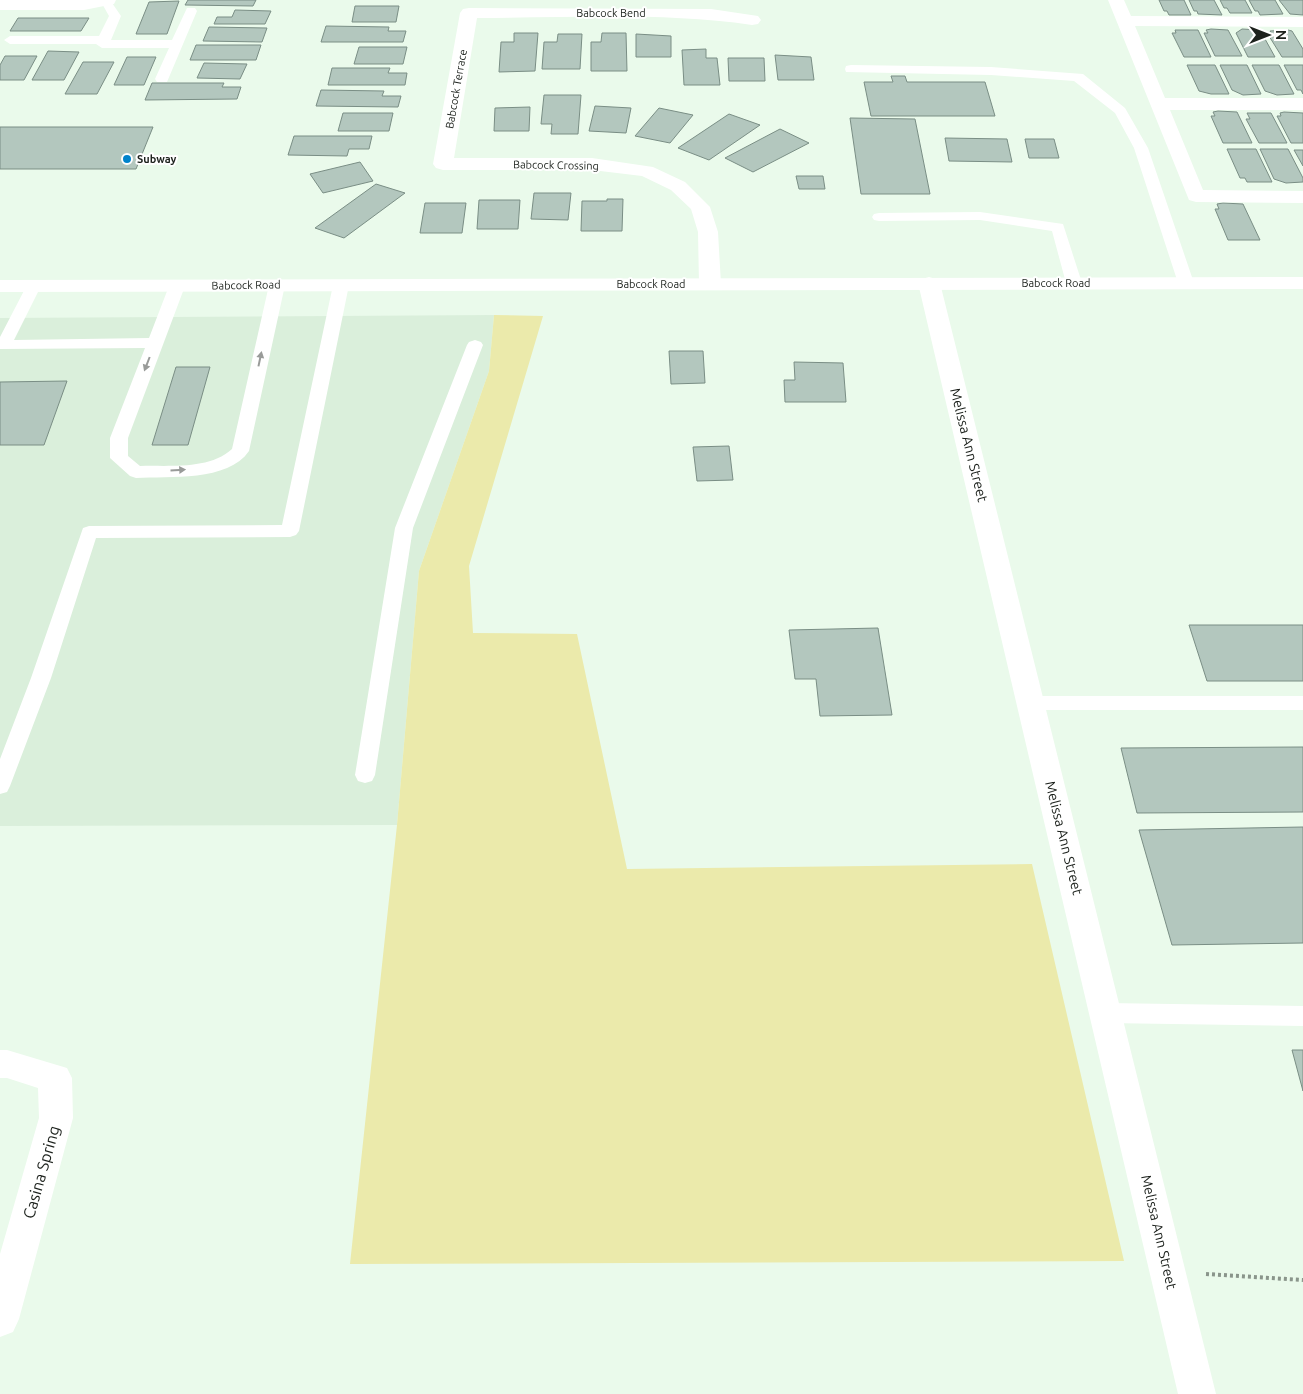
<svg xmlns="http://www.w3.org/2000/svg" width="1303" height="1394" font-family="Ubuntu,sans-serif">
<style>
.built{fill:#daefdb}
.green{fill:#ebeaab}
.building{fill:#b3c7be;stroke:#7a8e85}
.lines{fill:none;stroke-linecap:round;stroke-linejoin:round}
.path{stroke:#8a958b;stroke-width:4;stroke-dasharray:3 3;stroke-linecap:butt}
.lane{fill:#fff;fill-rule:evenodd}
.street{fill:#fff;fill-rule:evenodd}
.secondary{fill:#fff;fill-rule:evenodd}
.oneway{fill:#999b99}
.poi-dot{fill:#0083cb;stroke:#fff;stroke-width:2}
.labels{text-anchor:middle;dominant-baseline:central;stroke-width:4;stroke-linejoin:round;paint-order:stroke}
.far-street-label{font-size:11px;fill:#1c211c;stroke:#fff}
.far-poi-label{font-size:11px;font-weight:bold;fill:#1c211c;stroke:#fff;text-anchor:start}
.street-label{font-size:14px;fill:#1c211c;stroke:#fff}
.near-street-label{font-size:16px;fill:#1c211c;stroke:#fff}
</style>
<rect width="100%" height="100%" fill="#eafaeb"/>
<path class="built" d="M494,315l-5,56 -70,200 -22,254 -397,1v-508z"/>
<path class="green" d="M494,315l49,1 -74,250 4,67 104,1 50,235 405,-5 92,397 -774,3 47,-439 22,-254 70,-200z"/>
<path class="building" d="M188,0h68l-3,6 -68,-1z
M1159,0h25l7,15h-22l-2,-4h-3z
M1189,0h25l8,15 -24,-1 -1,-3h-3z
M1220,0h25l7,13h-22l-3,-5h-3z
M1249,0h26l8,14 -23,1 -2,-4h-3z
M1279,0h24v15l-13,-1z
M179,1l-12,33h-31l13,-32z
M355,6h44l-3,16h-44z
M235,10l36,1 -6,13h-51l3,-7h15z
M18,18h71l-8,13h-71z
M326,26l63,1 -1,4h18l-3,11h-82z
M209,27l58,1 -5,14 -59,-1z
M1211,29l17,1 14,26h-27l-11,-23h4l-2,-3z
M1242,29l18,1 15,27h-27l-12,-24z
M1175,30h23l13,27h-27l-12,-24h4z
M1288,30l4,1 11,18v8h-21l-13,-21h4l-3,-5z
M514,33h24l-3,38 -36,1 2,-30h13z
M602,33h24l1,38h-36v-29h10z
M558,34h24l-2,35h-38l2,-27h13z
M636,34l35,2v21h-35z
M196,45h65l-5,15h-66z
M359,47h48l-4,17h-49z
M706,49v9h11l3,27h-36l-2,-35z
M48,51l31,1 -15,28h-32z
M775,55l36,2 3,23h-36z
M5,56h32l-13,24h-24v-15z
M127,57h29l-12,28h-30z
M728,58h36l1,23h-36z
M83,62h31l-17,32h-32z
M204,63l43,1 -7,15 -43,-1z
M1187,65h28l14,29h-18l-12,-3z
M1220,65h27l14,29 -18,1 -11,-5z
M1252,65h27l15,29 -17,1 -12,-4z
M1284,65h19v29l-2,-4h-4z
M332,68h58l-2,5h19l-2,12h-77z
M891,76h14l2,6h78l10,34h-124l-7,-34h29z
M152,83h72l-2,4h19l-4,12 -92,1z
M321,90l63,1 -2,5h19l-3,11 -82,-1z
M544,95h37l-3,39h-27l1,-10h-11z
M595,106l36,2 -5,25 -37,-2z
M530,107l-1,24h-35l1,-23z
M659,108l34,7 -23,28 -35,-7z
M1218,111l19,1 15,31h-29l-12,-27h4l-2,-4z
M1284,112l19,1v30h-12l-14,-27h4l-1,-3z
M343,113h50l-4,18h-51z
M1247,113h24l16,30h-28l-13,-24h4z
M729,114l31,11 -51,35 -31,-12z
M850,118l65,1 15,75h-69z
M0,127h153l-17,42h-136z
M780,129l29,14 -56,29 -28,-14z
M294,136h78l-3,13h-20l-2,7 -59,-1z
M945,138l62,1 5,23 -63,-1z
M1025,139h29l5,19h-30z
M1227,149h29l16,33h-25l-2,-4h-5z
M1260,149h28l15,29v4l-17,1 -12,-4z
M1294,150h9v16z
M360,162l13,19 -50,12 -13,-19z
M796,176h27l2,13h-26z
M376,184l29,9 -61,45 -29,-10z
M534,193h37l-3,27 -37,-1z
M607,199h16l-1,32h-41l1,-30h25z
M479,200h41l-2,29h-41z
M425,203h41l-4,30h-42z
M1223,203l20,1 17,36h-32l-13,-31h4l-2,-5z
M669,351h34l2,32 -34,1z
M794,362l49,1 3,39h-61l-1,-22h11z
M176,367h34l-22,78h-36z
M67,381l-23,64h-44v-63z
M729,446l4,34 -36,1 -4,-34z
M1189,625h114v56h-96z
M878,628l14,87 -72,1 -4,-37h-21l-6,-49z
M1303,747v65l-166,1 -16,-65z
M1303,827v116l-131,2 -33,-115z
M1292,1050h11v41z"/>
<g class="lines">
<path class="path" d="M1206,1274l97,6"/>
<path class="lane" d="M100,0h10l11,16 -10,24h61l15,-32h8l2,3 -30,71h-10l-2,-3 14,-31h-67l-6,-4h-86l-6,-4 6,-4h89l10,-20z
M851,65l140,2 92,7 42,34 23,40 46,135 -3,3h-10l-3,-3 -44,-135 -19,-35 -41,-32 -83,-6 -145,-3 -1,-3 1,-3z
M980,212l83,12 19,59 -3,3h-10l-3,-3 -14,-52 -72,-11 -101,1 -5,-1 -2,-3 2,-3 5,-1z
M277,280l5,2 3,3 -36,166c-21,31 -80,25 -113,27l-6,-2 -20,-18v-20l35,-90 -145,1v-12l28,-54h10l3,3 -27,54 135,-2 20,-52 3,-3h10l3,3 -57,152v18l12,10c30,-1 69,4 92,-17l37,-164 3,-3z
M341,280l5,2 3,3 -50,246 -3,4 -6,2 -194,1 -45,140 -41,108 -3,6 -7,2v-35l31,-81 52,-150 6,-2 193,-1 51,-240 3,-3z
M475,340l6,2 2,3 -70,183 -38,247 -3,6 -7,2 -7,-2 -3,-6 40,-247 72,-183 2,-3z
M1031,696h272v14h-272l-7,-2 -3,-5 3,-5z
M1106,1003l197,3v20l-197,-3 -8,-3 -4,-7 4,-7z"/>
<path class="street" d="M0,0h116l-2,4 -30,6h-84z
M1108,0h16l7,16 172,1v10l-168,-1 30,72h138v12h-133l33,80 100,1v12l-107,-1 -7,-2z
M469,8l242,1 47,7 3,4 -3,4 -6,1c-90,-13 -184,-7 -275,-7l-23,140h138l61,9 32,15 25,25 8,25 3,52 -4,4 -7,2 -7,-2 -4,-4 -1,-52 -7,-23 -20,-19 -29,-14 -50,-6h-149l-7,-2 -3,-4 27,-151 3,-4z
M929,277l7,2 4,4 276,1111h-38l-260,-1111 4,-4z
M0,1050h7l60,18 5,10 1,40 -54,201 -6,13 -13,5v-83l39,-136 -1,-30 -31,-10h-7z"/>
<path class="secondary" d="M1303,277v12l-1303,3v-12z"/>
</g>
<defs><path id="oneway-solid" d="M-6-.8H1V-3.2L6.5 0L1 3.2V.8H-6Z" transform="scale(1.25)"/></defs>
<g class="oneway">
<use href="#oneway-solid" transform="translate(260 359) rotate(-78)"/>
<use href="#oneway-solid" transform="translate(147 364) rotate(111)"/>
<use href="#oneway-solid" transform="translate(178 470) rotate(-3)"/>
</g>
<circle class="poi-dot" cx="127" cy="159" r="5"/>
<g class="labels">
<g class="far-street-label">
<text x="611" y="13">Babcock Bend</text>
<text transform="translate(456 89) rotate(-80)">Babcock Terrace</text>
<text transform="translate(556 165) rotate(1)">Babcock Crossing</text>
<text x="1056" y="283">Babcock Road</text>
<text x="651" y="284">Babcock Road</text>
<text transform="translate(246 285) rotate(-1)">Babcock Road</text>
</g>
<g class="far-poi-label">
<text x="137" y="159">Subway</text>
</g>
<g class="street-label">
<text transform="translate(969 445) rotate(76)">Melissa Ann Street</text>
<text transform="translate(1064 838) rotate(76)">Melissa Ann Street</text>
<text transform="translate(1159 1232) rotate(77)">Melissa Ann Street</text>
</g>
<g class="near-street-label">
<text transform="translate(41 1172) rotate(-74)">Casina Spring</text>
</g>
</g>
<g transform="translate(1268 35) rotate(90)" stroke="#ffffff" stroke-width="4" paint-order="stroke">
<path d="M0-4L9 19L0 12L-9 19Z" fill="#1c211c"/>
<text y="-8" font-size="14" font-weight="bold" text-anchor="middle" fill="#1c211c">N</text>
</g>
</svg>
